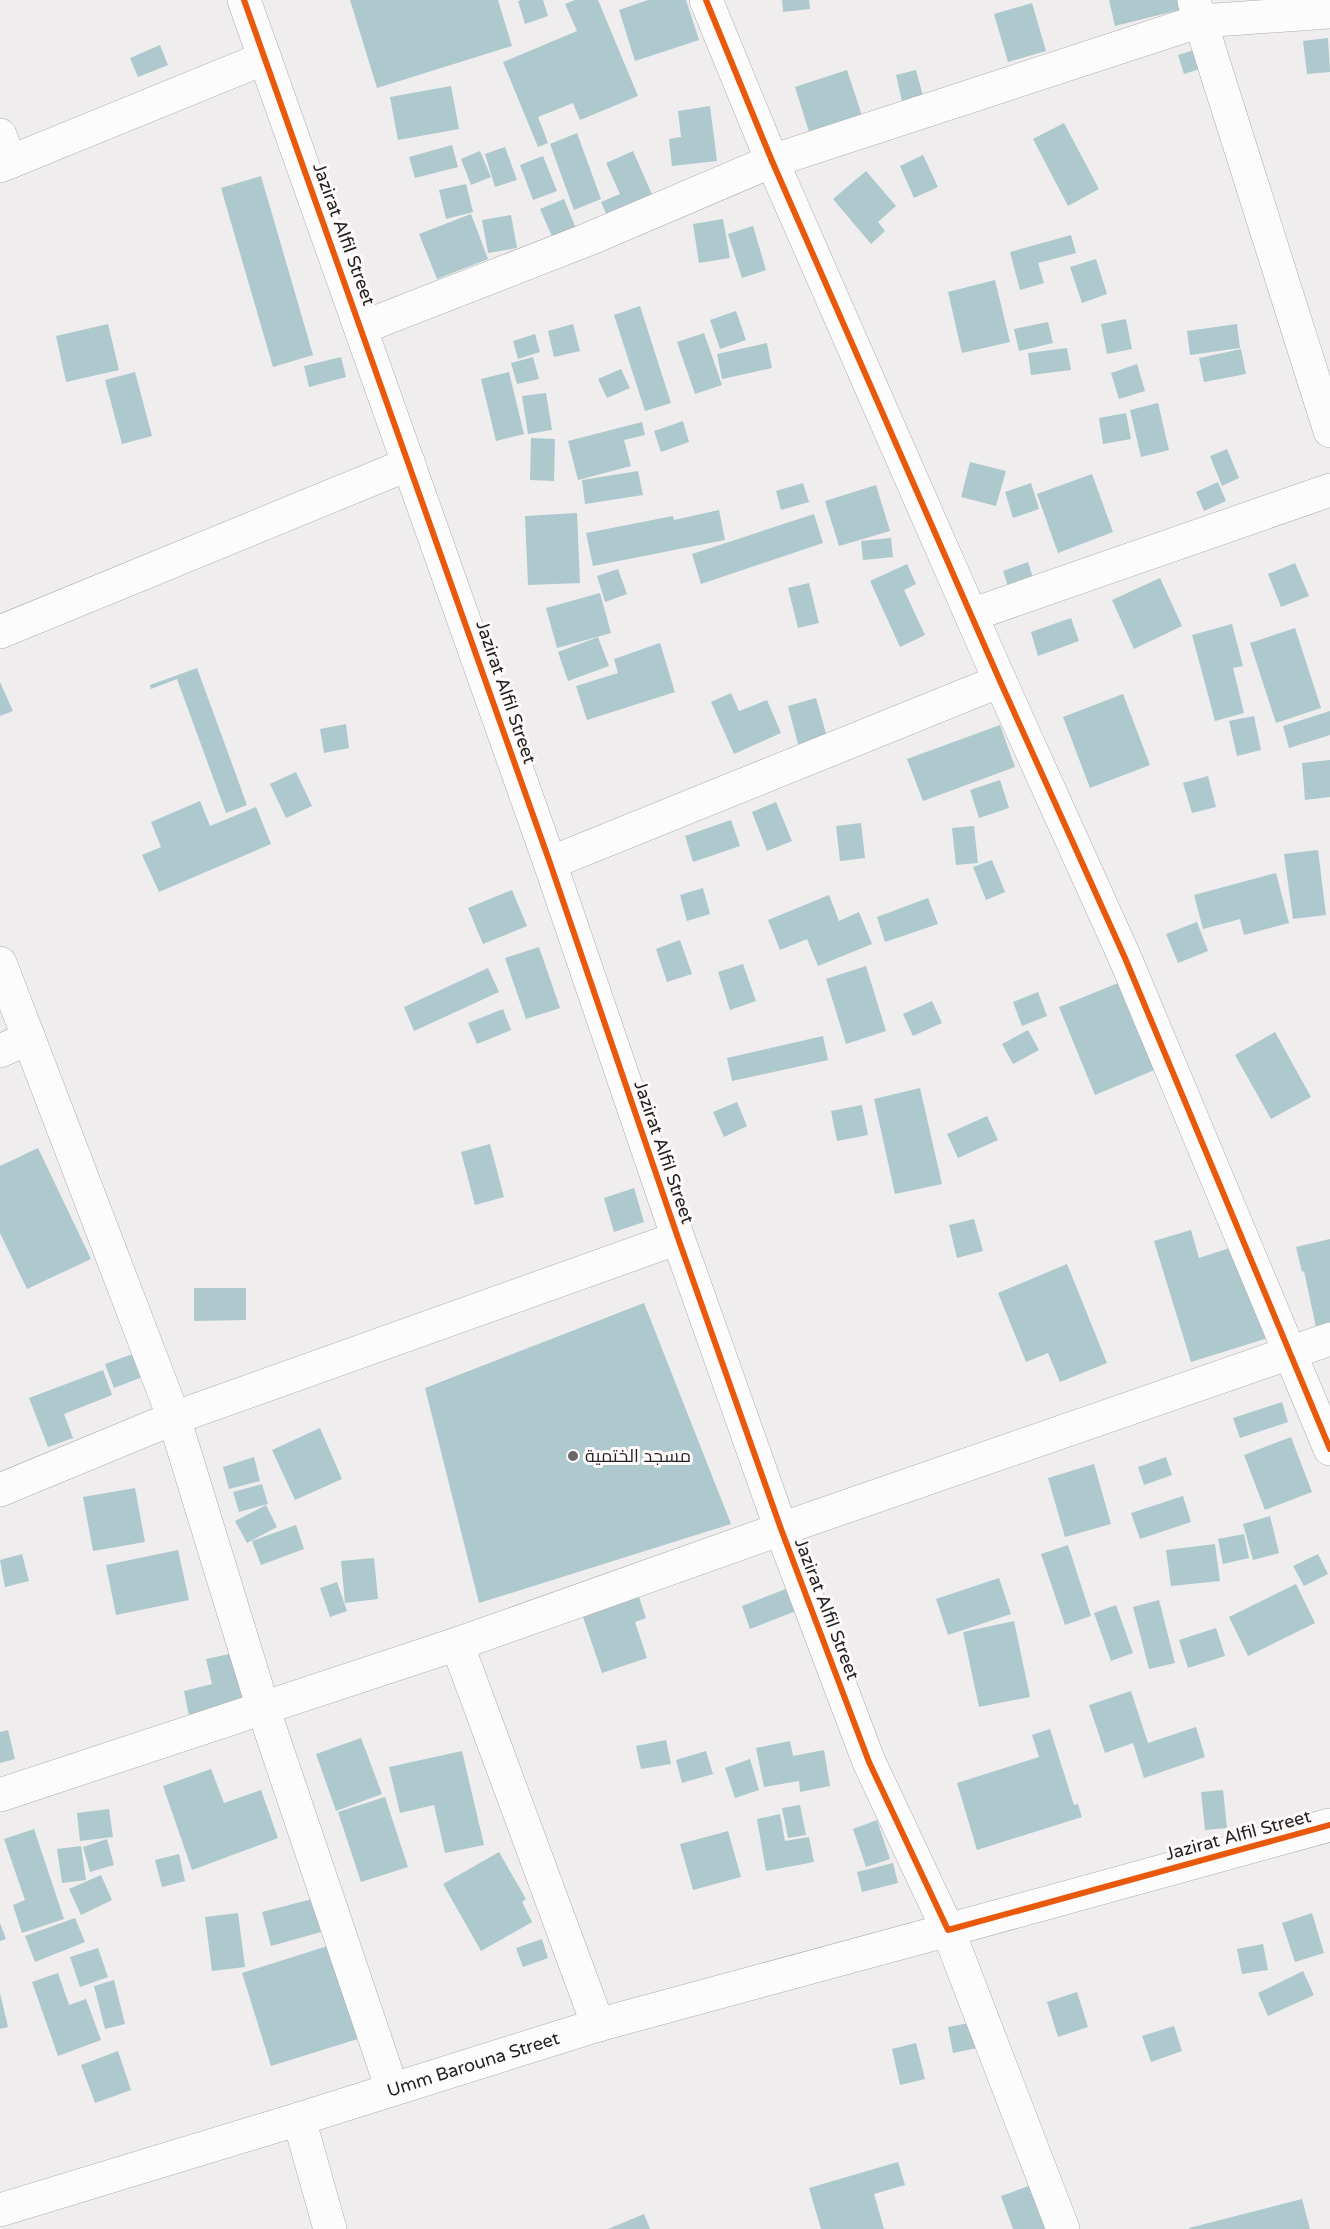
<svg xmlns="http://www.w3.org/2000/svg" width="1330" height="2229" font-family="'Varela Round',Cairo,sans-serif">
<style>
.building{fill:#adc9cd}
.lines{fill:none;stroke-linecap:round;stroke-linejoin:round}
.minor-casing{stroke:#adabab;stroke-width:34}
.minor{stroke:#fdfcfc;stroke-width:33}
.cycleway-casing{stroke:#fefafa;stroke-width:10}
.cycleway{stroke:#e8590c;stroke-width:6}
.poi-dot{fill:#696767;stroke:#fefafa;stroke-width:2}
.labels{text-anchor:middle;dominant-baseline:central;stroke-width:6;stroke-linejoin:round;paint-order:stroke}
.street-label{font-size:18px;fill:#211f1f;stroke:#fefafa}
.poi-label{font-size:18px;fill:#211f1f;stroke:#fefafa;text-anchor:start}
</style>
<rect width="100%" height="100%" fill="#efedee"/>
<path class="building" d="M350,0h148l14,46 -135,42z
M522,0h21l5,16 -23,8 -7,-23z
M575,0h23l40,96 -58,24 -7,-17 -35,14 10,26 -10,4 -35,-85 74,-31 -12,-27z
M648,0h38l13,40 -64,21 -16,-51z
M782,0h27l1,9 -27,3z
M1109,0h76l2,8 -72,18z
M1032,3l14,48 -38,11 -14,-48z
M1328,38l2,34 -23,2 -4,-33z
M160,45l8,20 -30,12 -8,-19z
M1203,47l6,19 -25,8 -6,-19z
M847,70l16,49 -53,16 -15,-48z
M916,70l7,26 -21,5 -6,-26z
M451,86l8,43 -61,11 -8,-43z
M710,106l7,55 -45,5 -3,-27 12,-2 -3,-26z
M1064,123l35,66 -31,17 -35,-67z
M577,133l24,66 -27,11 -24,-66z
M452,145l6,22 -43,11 -6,-21z
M505,147l12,33 -22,7 -10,-33z
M480,151l11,26 -20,8 -10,-26z
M633,151l21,48 -45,21 -8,-18 19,-8 -14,-31z
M923,155l15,32 -24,11 -14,-32z
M543,156l14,35 -24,9 -13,-35z
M866,171l30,35 -18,16 7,9 -14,13 -38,-45z
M261,176l52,179 -40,12 -52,-179z
M466,184l7,28 -27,7 -7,-29z
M564,199l13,32 -23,10 -14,-32z
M471,214l17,45 -51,20 -18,-45z
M511,215l6,33 -29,5 -6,-33z
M723,219l7,39 -31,5 -6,-39z
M753,226l13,44 -24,8 -14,-44z
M1071,235l5,18 -38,10 6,20 -24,7 -10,-38z
M1096,259l11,35 -25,9 -12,-36z
M995,280l15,62 -48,11 -14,-61z
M640,306l31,97 -26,8 -31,-96z
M736,311l10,29 -26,9 -10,-29z
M1126,319l6,30 -25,5 -6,-30z
M1048,322l5,21 -34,8 -5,-22z
M108,324l11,46 -53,12 -10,-46z
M573,324l7,27 -26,6 -6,-26z
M1237,324l3,24 -50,7 -3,-24z
M704,333l18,52 -27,9 -18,-52z
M535,334l5,18 -22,7 -5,-18z
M767,343l5,25 -50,11 -5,-25z
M1067,348l4,22 -40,5 -3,-22z
M1241,349l5,25 -42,8 -5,-24z
M341,357l5,20 -37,10 -5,-21z
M533,357l6,22 -22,5 -6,-21z
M1137,364l8,27 -26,8 -8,-26z
M621,369l9,19 -23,10 -9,-19z
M135,372l17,64 -30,8 -17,-64z
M509,372l15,62 -28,7 -15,-62z
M546,393l6,37 -24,4 -6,-38z
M1158,403l11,47 -28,7 -11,-47z
M1126,413l5,26 -28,5 -4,-26z
M683,421l6,21 -28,10 -7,-21z
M642,422l3,13 -21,5 7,26 -53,14 -10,-39z
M531,438l24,1 -1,42 -24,-1z
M1227,449l12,29 -17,8 -12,-30z
M970,462l36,9 -10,35 -35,-9z
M638,471l5,24 -58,9 -3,-24z
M1092,474l21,58 -55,21 -21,-59z
M1218,482l8,19 -22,10 -8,-19z
M803,483l6,19 -28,8 -5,-19z
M1031,483l8,26 -26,9 -8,-26z
M876,485l14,46 -51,15 -14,-45z
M719,510l6,30 -132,26 -7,-33 87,-17 1,4z
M577,513l3,70 -52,2 -3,-69z
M814,514l9,29 -122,41 -9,-30z
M891,538l2,19 -30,3 -2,-19z
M1028,562l7,22 -25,8 -7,-21z
M1295,563l14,33 -28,11 -13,-33z
M907,564l9,20 -12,6 21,45 -25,12 -30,-66z
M618,569l9,25 -22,8 -8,-26z
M1160,578l22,48 -48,23 -22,-49z
M809,583l10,40 -21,5 -10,-40z
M600,593l11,40 -54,15 -11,-40z
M1071,618l8,23 -41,15 -7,-24z
M1232,624l11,42 -10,2 11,45 -29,8 -23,-86z
M1295,628l26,80 -45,15 -26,-80z
M598,637l11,29 -41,15 -10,-29z
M660,643l15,49 -88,28 -11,-34 42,-13 -4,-14z
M197,668l50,137 -21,8 -49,-134 -26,10 -1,-4z
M0,682l13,29 -13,5z
M731,693l8,18 28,-11 14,33 -47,21 -23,-52z
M1123,694l27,71 -60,23 -27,-71z
M816,698l15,53 -29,8 -14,-53z
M1330,711v24l-41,13 -6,-22z
M1254,716l7,34 -24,6 -8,-35z
M346,724l3,24 -25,5 -4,-24z
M1000,725l15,42 -92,34 -16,-42z
M1330,760v37l-25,3 -3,-37z
M296,772l16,34 -26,12 -16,-34z
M1208,776l8,31 -24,6 -9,-30z
M1000,780l9,28 -30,10 -9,-28z
M200,801l10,25 46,-19 15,37 -112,48 -17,-37 19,-8 -10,-25z
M776,802l16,39 -25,10 -15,-39z
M731,820l9,26 -47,16 -8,-26z
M861,823l4,35 -25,3 -4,-35z
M974,826l4,37 -22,2 -4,-37z
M1318,850l8,65 -33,4 -9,-65z
M992,860l13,32 -19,8 -13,-33z
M1276,873l13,50 -45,12 -4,-16 -37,10 -9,-34z
M703,888l7,26 -23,7 -7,-26z
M512,890l15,36 -44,18 -15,-36z
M829,895l10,26 20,-9 13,32 -54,22 -11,-27 -27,11 -12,-30z
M928,898l10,26 -53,18 -8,-25z
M1197,922l11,29 -30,12 -12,-29z
M680,940l12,34 -25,8 -11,-33z
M539,947l21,61 -34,11 -21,-61z
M743,964l13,37 -26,9 -12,-38z
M866,966l20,65 -40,13 -20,-65z
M488,968l11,24 -85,39 -10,-24z
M1123,981l34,88 -62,26 -36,-88z
M1038,992l9,24 -25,10 -9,-24z
M932,1001l10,22 -29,13 -10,-22z
M503,1009l8,21 -34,14 -9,-21z
M1028,1030l11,20 -26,14 -11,-20z
M1275,1032l36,65 -40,22 -36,-64z
M823,1036l5,24 -96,21 -5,-23z
M920,1088l22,96 -47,10 -21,-95z
M737,1102l10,24 -23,11 -11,-25z
M862,1105l6,30 -31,6 -6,-30z
M987,1116l11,24 -40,18 -11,-24z
M490,1144l14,53 -29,8 -14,-53z
M38,1148l53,111 -64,30 -27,-56v-67z
M634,1188l10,34 -30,10 -10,-34z
M974,1219l9,32 -26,7 -8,-33z
M1191,1230l8,28 43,-14 29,93 -80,25 -37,-121z
M1330,1239v85l-14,3 -12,-56 -2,1 -6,-25z
M1067,1264l40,99 -47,19 -12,-29 -22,9 -28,-69z
M194,1288h52v32l-52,1z
M644,1303l87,221 -252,79 -54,-215z
M144,1350l9,23 -39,15 -9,-24z
M103,1370l9,25 -48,19 9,24 -25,9 -19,-49z
M1282,1402l6,20 -48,16 -7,-20z
M320,1428l22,51 -47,21 -23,-50z
M1291,1437l21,55 -47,18 -21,-55z
M254,1457l6,24 -31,8 -6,-22z
M1166,1457l6,18 -28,10 -6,-18z
M1094,1464l17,60 -46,13 -17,-59z
M262,1484l6,20 -29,8 -6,-20z
M135,1488l10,54 -52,9 -10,-54z
M1183,1496l8,26 -51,17 -9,-26z
M266,1505l11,22 -30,16 -12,-22z
M1270,1516l9,37 -26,7 -10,-36z
M296,1525l8,24 -43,16 -9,-24z
M1244,1534l5,24 -26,6 -5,-25z
M1215,1544l5,37 -49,5 -5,-36z
M1068,1545l23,71 -26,9 -24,-71z
M178,1550l11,50 -73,15 -10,-50z
M22,1554l7,27 -24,6 -5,-27z
M1318,1554l10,20 -24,12 -11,-20z
M374,1558l4,41 -33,4 -4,-42z
M999,1578l12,36 -63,21 -12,-36z
M337,1582l10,29 -17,6 -10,-29z
M1296,1584l19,39 -67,33 -19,-39z
M788,1588l8,23 -46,18 -8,-23z
M639,1597l7,21 -11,4 12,36 -45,15 -19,-56z
M1159,1600l16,63 -26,6 -16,-62z
M1116,1605l17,48 -22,8 -17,-48z
M1014,1621l16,76 -51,10 -16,-75z
M1216,1628l9,28 -37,12 -9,-28z
M234,1653l11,50 -56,13 -5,-25 28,-7 -6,-25z
M1131,1691l17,52 48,-16 9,30 -61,21 -11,-35 -28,10 -16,-48z
M1050,1729l24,76 4,-1 4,13 -105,33 -20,-67 82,-26 -7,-22z
M8,1730l7,29 -15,4v-31z
M361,1738l21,56 -46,17 -20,-57z
M666,1740l5,24 -30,5 -5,-23z
M790,1741l3,15 31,-6 6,36 -30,6 -1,-11 -35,6 -8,-39z
M462,1751l22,94 -39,8 -11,-48 -34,8 -11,-46z
M706,1751l7,23 -31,9 -6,-23z
M750,1759l9,31 -24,8 -10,-30z
M211,1769l13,34 37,-13 17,48 -86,32 -29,-84z
M1223,1790l4,38 -22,2 -4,-38z
M385,1797l23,70 -47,15 -23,-70z
M800,1805l6,30 -18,3 -6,-30z
M109,1809l4,28 -33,4 -3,-28z
M780,1814l5,27 24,-4 5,25 -48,9 -9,-52z
M877,1820l13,39 -24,8 -13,-38z
M34,1829l30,90 -42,14 -9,-28 12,-5 -21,-61z
M728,1831l13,46 -48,13 -13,-46z
M107,1839l7,26 -24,7 -7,-25z
M81,1846l5,34 -24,3 -5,-34z
M499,1852l27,47 -4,3 10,20 -51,29 -38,-67z
M179,1854l6,27 -23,6 -7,-27z
M893,1863l5,20 -36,9 -5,-20z
M101,1875l11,25 -31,15 -12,-26z
M312,1899l9,33 -50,14 -9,-34z
M238,1913l7,54 -33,4 -7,-54z
M1312,1913l12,40 -29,9 -13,-39z
M75,1918l10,24 -50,20 -10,-26z
M0,1923l6,16 -6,2z
M542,1939l6,19 -25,9 -7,-19z
M334,1944l30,93 -93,29 -29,-93z
M1263,1944l5,26 -26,4 -5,-25z
M98,1948l10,29 -28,10 -10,-30z
M1303,1971l11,24 -46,21 -10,-23z
M58,1973l11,32 17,-6 15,41 -43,16 -26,-74z
M114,1980l11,44 -20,5 -11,-43z
M1077,1992l11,35 -30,10 -11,-35z
M0,1993l8,34 -8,2z
M996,2018l5,25 -48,10 -5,-26z
M1174,2026l8,25 -31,11 -9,-26z
M916,2043l9,36 -25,6 -8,-36z
M118,2051l13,39 -36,13 -14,-38z
M898,2162l7,23 -31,9 10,35h-63l-12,-41z
M1051,2178l19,51h-57l-12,-33z
M1302,2199l8,30h-121v-1z
M644,2214l6,15h-42z"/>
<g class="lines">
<g class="minor-casing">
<g id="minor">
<path d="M244,0l306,863 128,375 103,291 88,233 79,168 382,-105"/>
<path d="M706,0l66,161 228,520 125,277 205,491"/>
<path d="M1194,1l136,430"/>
<path d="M0,135l10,27"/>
<path d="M0,166l265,-108"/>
<path d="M361,328l228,-89 183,-78 428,-140 130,-9"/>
<path d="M971,615l359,-125"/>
<path d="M0,632l409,-168"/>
<path d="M550,863l450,-182"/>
<path d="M0,963l174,455 89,290 129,381"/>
<path d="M0,1051l29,-13"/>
<path d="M0,1490l174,-72 504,-180"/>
<path d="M457,1644l141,381"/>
<path d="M0,1795l457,-151 324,-115 549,-190"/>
<path d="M299,2119l31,110"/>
<path id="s1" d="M0,2210l299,-91 299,-94 350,-95 115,299"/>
</g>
</g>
<use href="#minor" class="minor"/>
<g class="cycleway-casing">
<path id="cycleway" d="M244,0l306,863 128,375 103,291 88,233 79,168 382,-105
M706,0l66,161 228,520 125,277 205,491"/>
</g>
<use href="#cycleway" class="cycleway"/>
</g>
<circle class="poi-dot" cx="573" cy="1456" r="6"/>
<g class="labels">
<g class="street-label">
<text transform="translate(344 234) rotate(70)">Jazirat Alfil Street</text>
<text transform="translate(506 692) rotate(71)">Jazirat Alfil Street</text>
<text transform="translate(664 1152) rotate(71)">Jazirat Alfil Street</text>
<text transform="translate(827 1609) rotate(69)">Jazirat Alfil Street</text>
<text transform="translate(1238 1835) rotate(-15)">Jazirat Alfil Street</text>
<text stroke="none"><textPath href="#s1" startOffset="495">Umm Barouna Street</textPath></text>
</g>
<g class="poi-label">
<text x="585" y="1456">مسجد الختمية</text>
</g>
</g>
</svg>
